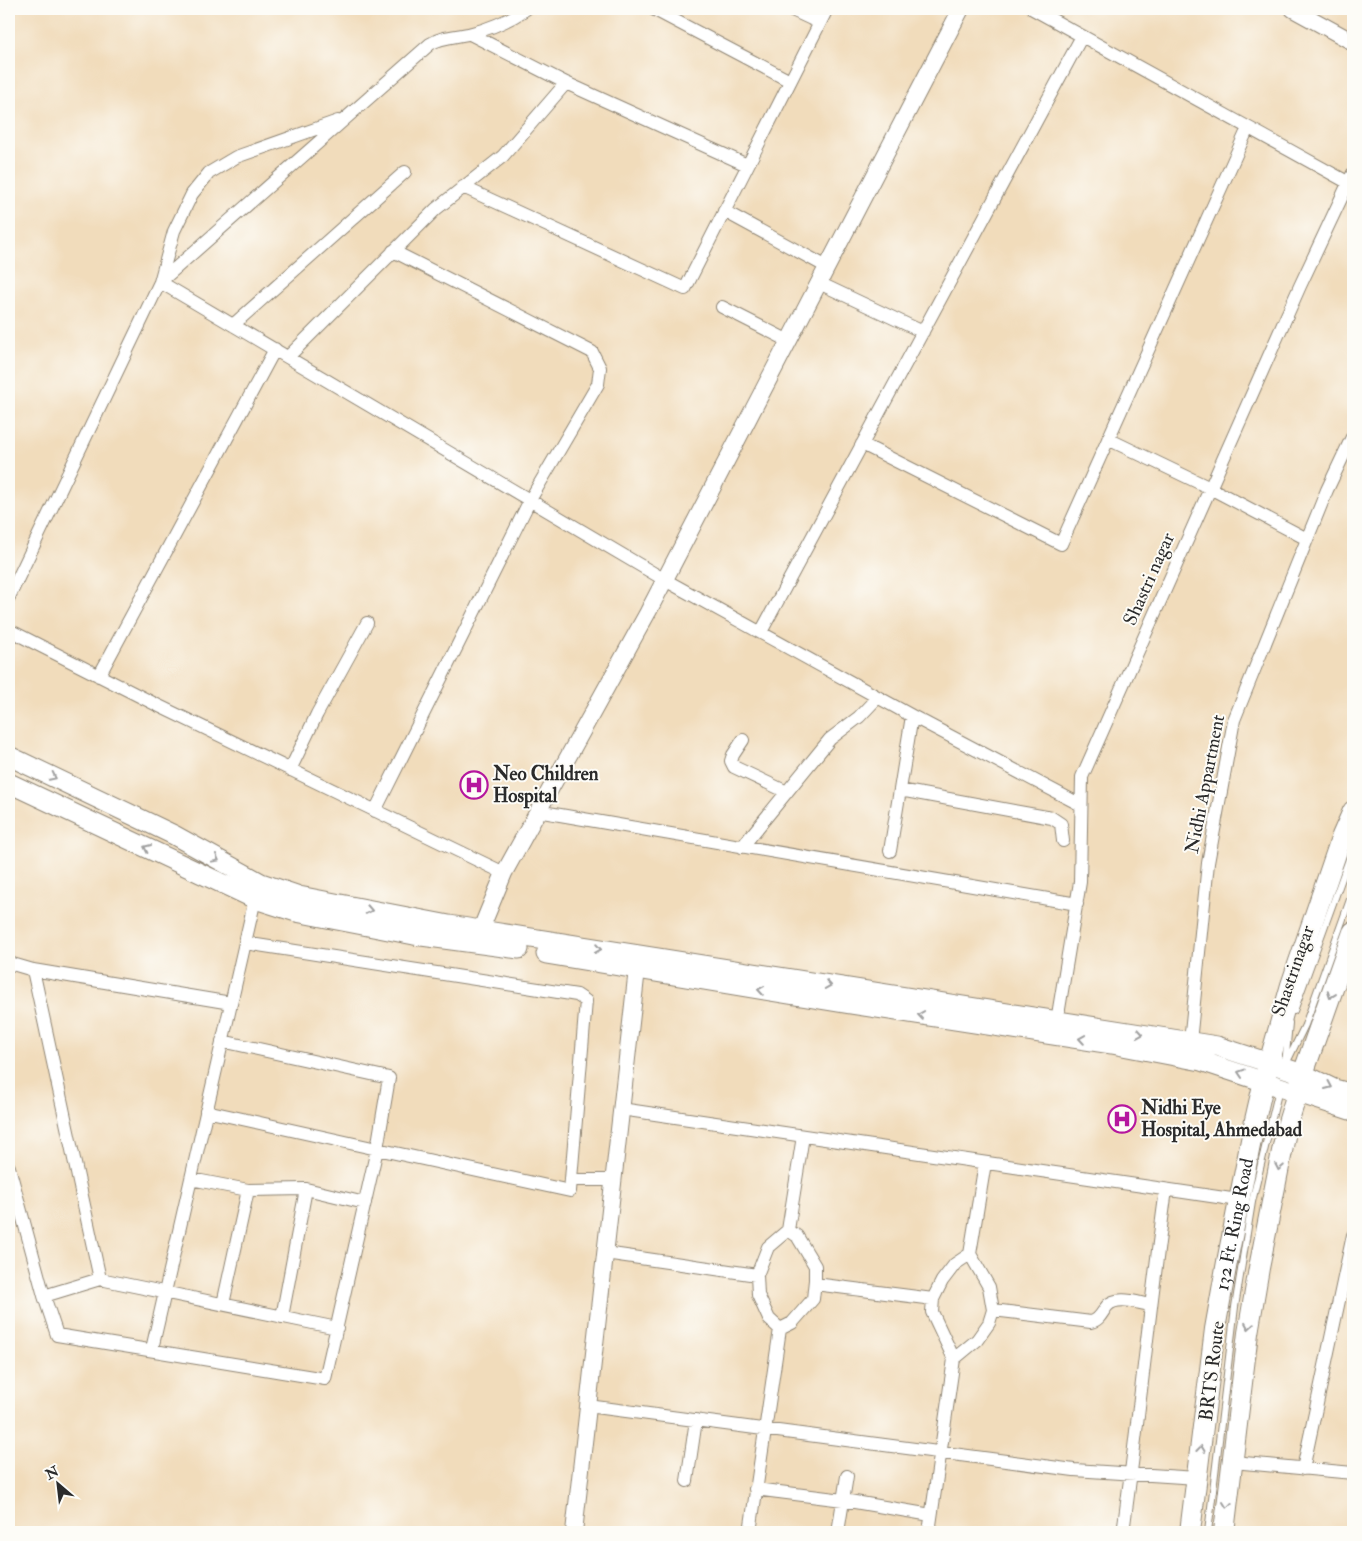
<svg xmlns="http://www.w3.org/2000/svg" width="1362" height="1541" font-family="'IM FELL Double Pica',serif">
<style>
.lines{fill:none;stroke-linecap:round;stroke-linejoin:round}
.service-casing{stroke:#8e8473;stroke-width:8}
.minor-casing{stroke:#8e8473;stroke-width:14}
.tertiary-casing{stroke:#8e8473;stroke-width:18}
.secondary-casing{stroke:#8e8473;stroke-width:21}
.primary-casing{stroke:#8e8473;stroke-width:22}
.service{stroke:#fff;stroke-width:6}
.minor{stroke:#fff;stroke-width:12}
.tertiary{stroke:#fff;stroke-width:16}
.secondary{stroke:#fff;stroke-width:19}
.primary{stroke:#fff;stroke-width:20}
.oneway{stroke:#a0a0a0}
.labels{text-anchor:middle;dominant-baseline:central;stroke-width:4;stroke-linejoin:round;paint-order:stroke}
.street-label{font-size:19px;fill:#2b2b2b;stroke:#fdfcf7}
.poi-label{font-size:19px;font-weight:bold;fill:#2b2b2b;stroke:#fdfcf7;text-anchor:start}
</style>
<rect width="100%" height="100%" fill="#fdfcf7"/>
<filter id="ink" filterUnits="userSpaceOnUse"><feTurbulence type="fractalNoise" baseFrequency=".02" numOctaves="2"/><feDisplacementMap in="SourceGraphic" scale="10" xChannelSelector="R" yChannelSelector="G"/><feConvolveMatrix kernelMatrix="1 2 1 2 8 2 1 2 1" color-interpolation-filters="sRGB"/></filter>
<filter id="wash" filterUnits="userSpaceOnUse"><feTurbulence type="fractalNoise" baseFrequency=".0096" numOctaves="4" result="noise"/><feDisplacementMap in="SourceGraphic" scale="20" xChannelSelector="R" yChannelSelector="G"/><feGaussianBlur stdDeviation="1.12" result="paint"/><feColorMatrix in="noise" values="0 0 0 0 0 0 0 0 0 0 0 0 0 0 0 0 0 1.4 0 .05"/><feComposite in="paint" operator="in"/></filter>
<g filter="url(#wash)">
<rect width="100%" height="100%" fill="#f1dcbb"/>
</g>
<g filter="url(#ink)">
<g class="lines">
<g class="service-casing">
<path id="service" d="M1294,1011l59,-163
M1287,1062l18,-37 48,-134
M1285,1065l4,-42
M1208,1532l27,-225 17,-105 27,-113"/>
</g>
<g class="minor-casing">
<path id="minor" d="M526,9c-16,11 -34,19 -54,24 -14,4 -30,3 -42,11l-270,238 505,298 247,136 169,89
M653,9l137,72
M790,9l30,14
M1033,9l316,174
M470,34l96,49
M463,187l222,102 142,-280
M724,211l103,56
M819,283l104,49
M722,307l67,34
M233,325l172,-153
M288,357l148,-148 67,-53 63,-73 181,82
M1108,439l102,49 97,51
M862,444l199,100 187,-416
M9,597l151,-315 14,-51 18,-37 17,-21 27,-16 102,-36
M9,630l148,75 347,168
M761,632l321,-596
M99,676l176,-327
M743,740l-10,15 -2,6 3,6 53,25
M290,770l27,-56 50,-91
M900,790l152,28 9,6 2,17
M375,811l155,-311 68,-116 2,-16 -8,-16 -199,-101
M537,811l540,93
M742,847l88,-108 29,-22 19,-20
M890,851l22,-135
M9,963l24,7 198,33
M33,970l67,309
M1057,1021l23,-139 2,-105 218,-491 53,-113
M1190,1042l18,-179 26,-143 93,-230 26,-55
M621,1109l617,91
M206,1111l171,38 12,-71 -167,-37
M9,1167l35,129 13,39 268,44 52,-230 193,42 16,-190 -9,-6 -332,-52
M191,1179l57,11 58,-1 59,14
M571,1180h42
M605,1253l152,22
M815,1284l118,15
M44,1296l56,-17 237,49
M223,1304l25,-114
M993,1310l98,12c9,-2 11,-10 16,-16 10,-11 31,-3 43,-1
M282,1317l24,-128
M780,1329l12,-6 21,-24 2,-19v-14l-18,-30 -9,-6
M152,1349l103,-450
M954,1359l23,-19 12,-17 4,-13 -4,-23 -19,-33 15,-91
M588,1406l486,64 123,8
M1233,1462l120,11
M1303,1469l50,-234
M687,1481l9,-61
M755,1489l88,11 88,15
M750,1532l30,-203 -11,-10 -11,-24 -1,-20 11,-28 20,-17 15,-94
M838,1532l9,-56
M929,1532l25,-173 -22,-47 1,-13 9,-18 13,-17 15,-10
M1123,1532c16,-114 27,-228 43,-342"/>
</g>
<g class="tertiary-casing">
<path id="tertiary" d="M1293,9l60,33
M476,941l28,-68 144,-261 313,-603
M574,1532l63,-563v-11"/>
</g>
<g class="secondary-casing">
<path id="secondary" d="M9,756l165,79 87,48 38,13 150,29 768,121 86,28 31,15 19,5
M9,783l246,116 41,13 118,23 105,14
M546,954l304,50 262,40 89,17 152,50"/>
</g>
<g class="primary-casing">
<g id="primary">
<path id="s1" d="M1190,1532l25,-203 12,-67 28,-142 9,-39 27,-96 51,-149 11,-25"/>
<path d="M1224,1532l24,-199 11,-65 28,-142 16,-52 50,-142"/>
</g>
</g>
<use href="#service" class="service"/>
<use href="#minor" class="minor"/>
<use href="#tertiary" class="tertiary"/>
<use href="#secondary" class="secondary"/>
<use href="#primary" class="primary"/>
</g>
<defs><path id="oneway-chevron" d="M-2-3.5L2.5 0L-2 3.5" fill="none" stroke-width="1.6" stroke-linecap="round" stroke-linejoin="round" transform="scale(1.25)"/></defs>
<g class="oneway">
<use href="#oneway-chevron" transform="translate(53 777) rotate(26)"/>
<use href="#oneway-chevron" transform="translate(147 848) rotate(-155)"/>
<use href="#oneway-chevron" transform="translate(216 859) rotate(29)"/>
<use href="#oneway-chevron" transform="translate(369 910) rotate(11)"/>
<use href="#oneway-chevron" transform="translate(598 949) rotate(9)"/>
<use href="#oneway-chevron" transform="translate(828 985) rotate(9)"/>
<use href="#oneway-chevron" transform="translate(761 990) rotate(-171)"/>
<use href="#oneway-chevron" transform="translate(1331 995) rotate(110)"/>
<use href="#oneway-chevron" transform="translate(921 1015) rotate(-171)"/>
<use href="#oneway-chevron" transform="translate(1140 1034) rotate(9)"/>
<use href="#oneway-chevron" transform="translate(1082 1039) rotate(-171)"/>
<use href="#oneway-chevron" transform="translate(1241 1073) rotate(-162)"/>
<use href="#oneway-chevron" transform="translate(1329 1086) rotate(24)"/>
<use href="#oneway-chevron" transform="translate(1279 1167) rotate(101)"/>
<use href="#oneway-chevron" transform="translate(1249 1326) rotate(99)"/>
<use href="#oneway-chevron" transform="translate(1201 1449) rotate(-83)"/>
<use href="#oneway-chevron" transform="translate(1227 1505) rotate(97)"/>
</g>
</g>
<defs>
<g id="hospital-ring" transform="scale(1.4375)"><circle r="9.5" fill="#fdfcf7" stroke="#b5179e" stroke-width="1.5"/><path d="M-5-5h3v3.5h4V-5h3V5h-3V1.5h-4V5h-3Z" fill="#b5179e"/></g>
</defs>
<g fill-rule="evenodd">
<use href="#hospital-ring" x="474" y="785"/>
<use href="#hospital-ring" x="1122" y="1119"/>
</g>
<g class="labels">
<g class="street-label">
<text transform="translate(1149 579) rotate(-66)">Shastri nagar</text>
<text transform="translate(1205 784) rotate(-79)">Nidhi Appartment</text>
<text transform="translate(1293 971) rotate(-71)">Shastrinagar</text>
<text stroke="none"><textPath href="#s1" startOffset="311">132 Ft. Ring Road</textPath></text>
<text transform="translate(1212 1371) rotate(-83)">BRTS Route</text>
</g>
<g class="poi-label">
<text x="493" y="774">Neo Children<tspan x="493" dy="22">Hospital</tspan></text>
<text x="1141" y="1108">Nidhi Eye<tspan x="1141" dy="22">Hospital, Ahmedabad</tspan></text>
</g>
</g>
<rect width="1362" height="1541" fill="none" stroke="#fdfcf7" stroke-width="30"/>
<g transform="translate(58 1484) rotate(332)" stroke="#fdfcf7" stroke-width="4" paint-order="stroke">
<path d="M0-4L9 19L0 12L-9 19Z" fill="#2b2b2b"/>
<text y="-8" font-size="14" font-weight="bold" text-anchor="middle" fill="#2b2b2b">N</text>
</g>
</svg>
